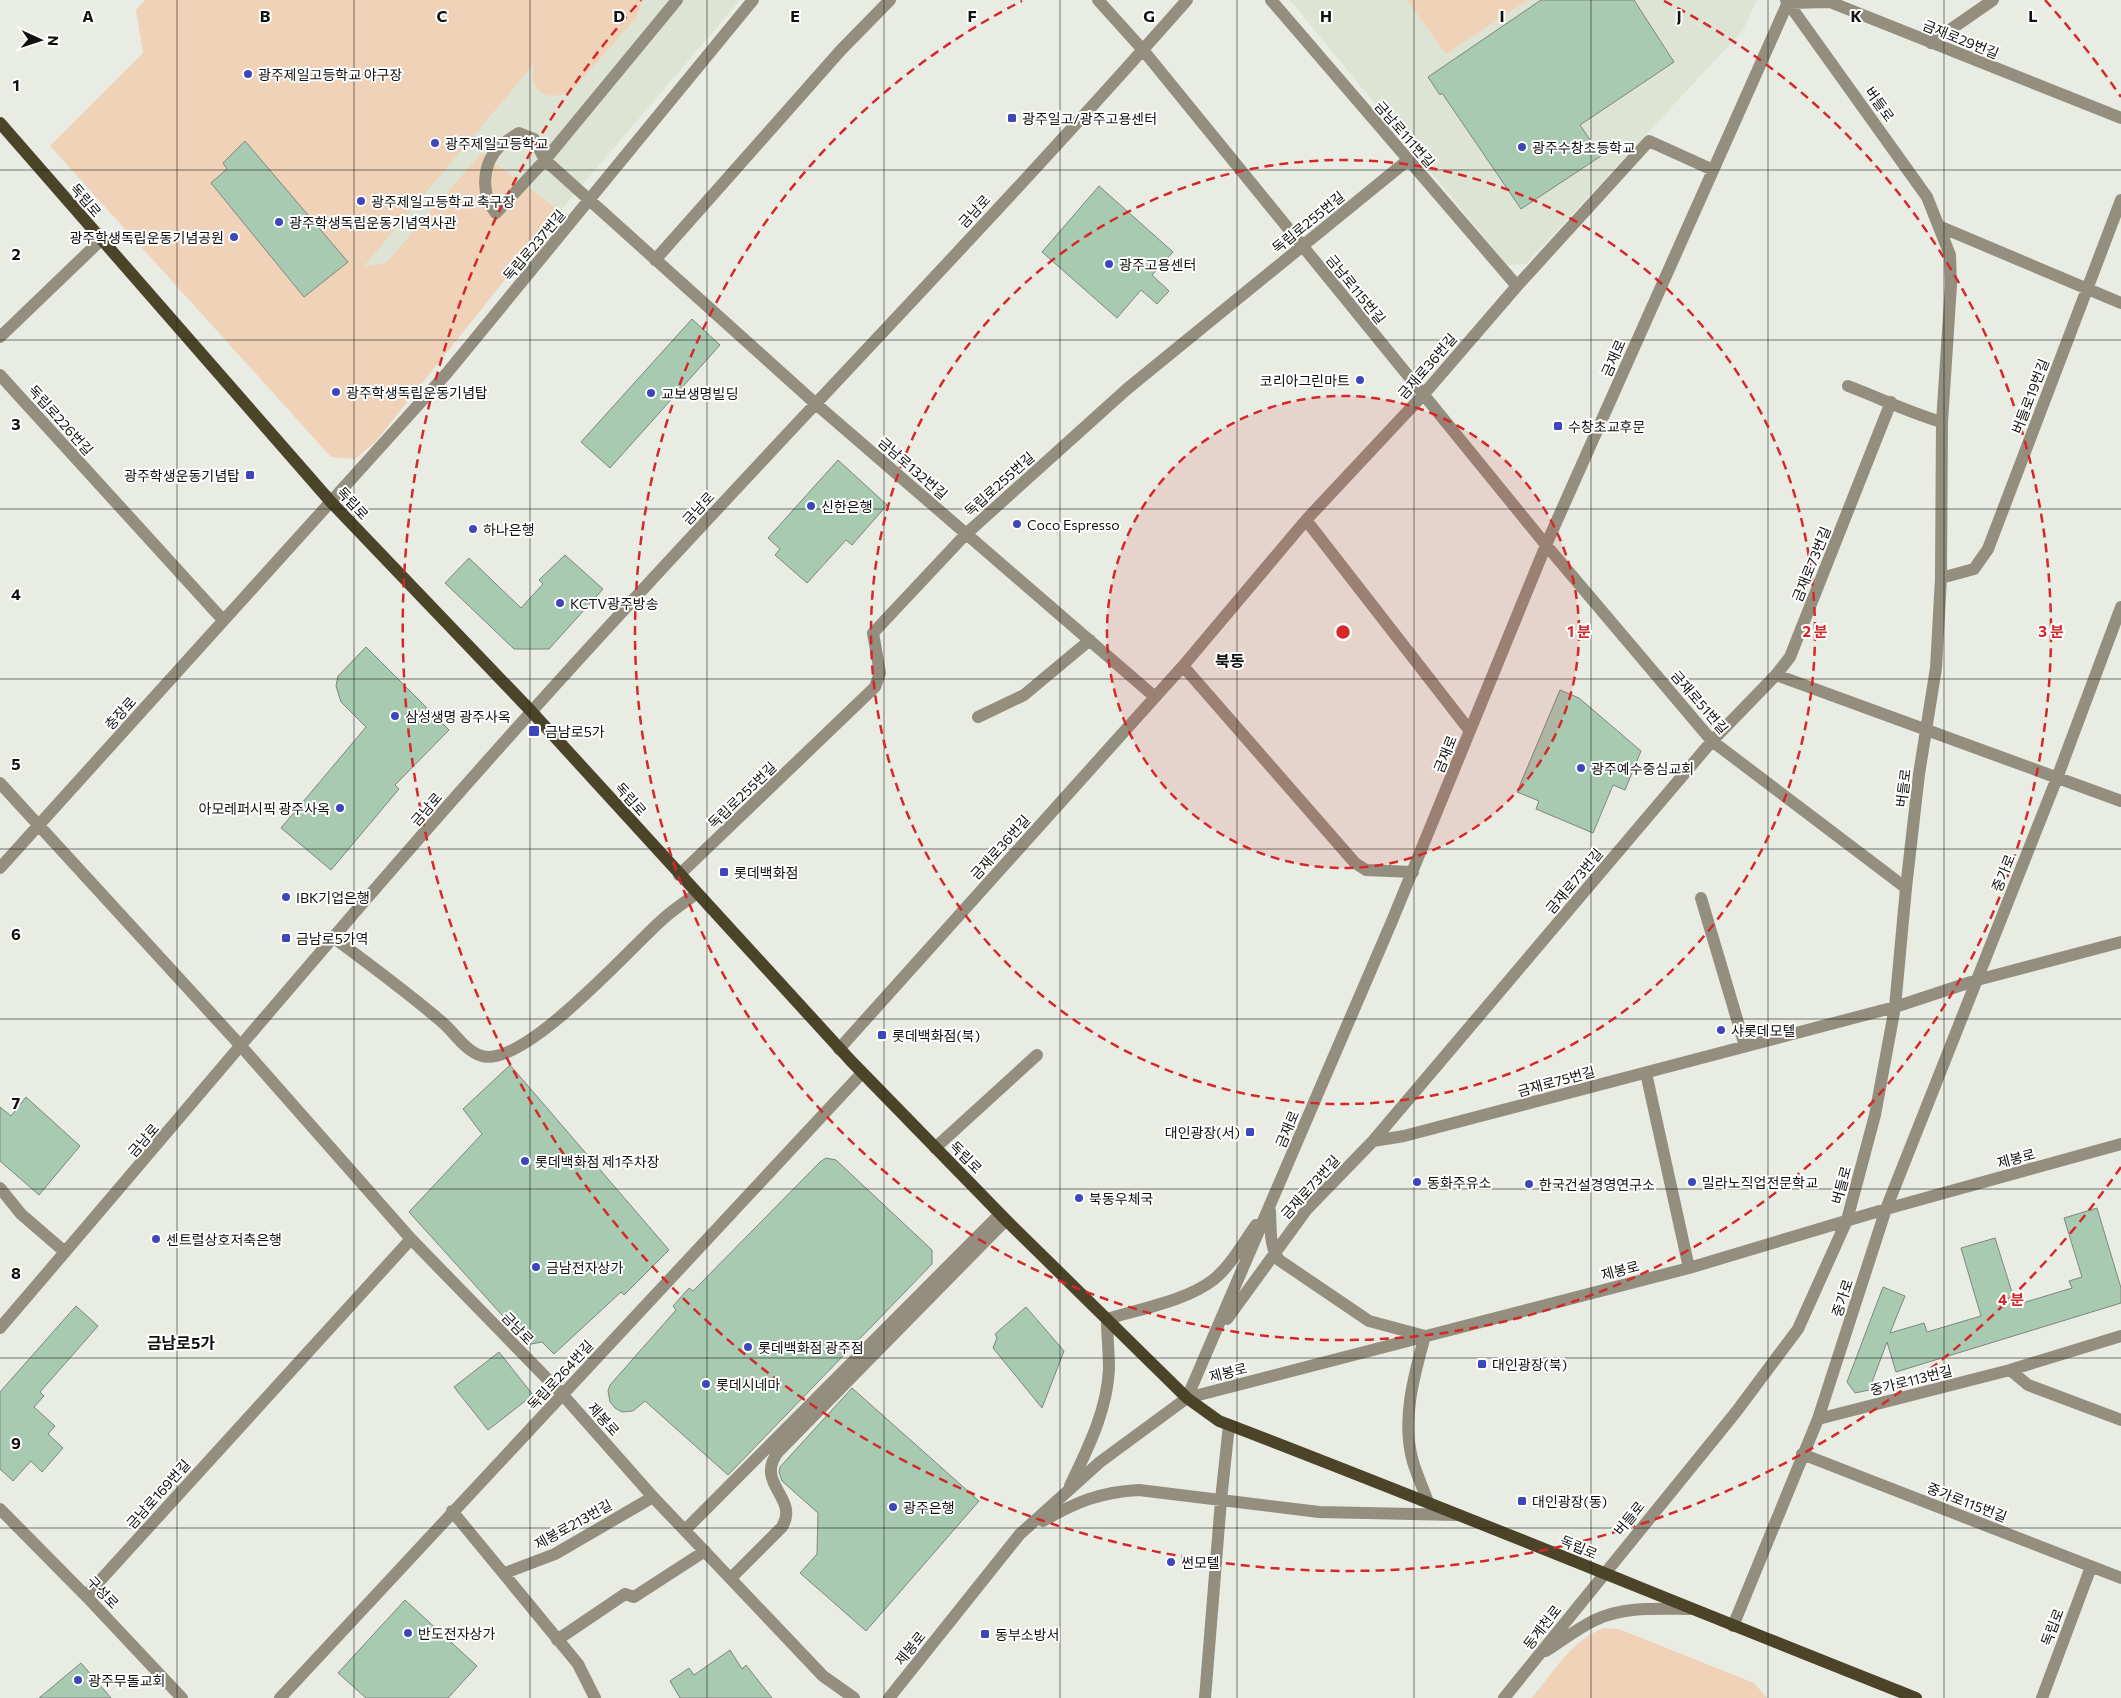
<svg xmlns="http://www.w3.org/2000/svg" width="2121" height="1698" font-family="Commissioner,'Noto Sans KR',sans-serif">
<style>
.built{fill:#dde4d4}
.green{fill:#efd2b8}
.building{fill:#a7cab1;stroke:#7e8680}
.lines{fill:none;stroke-linecap:round;stroke-linejoin:round}
.minor{stroke:#938e7e;stroke-width:12}
.major{stroke:#4c4428;stroke-width:12}
.grid{fill:none;stroke:#11120f;stroke-width:1;stroke-opacity:0.55}
.ring{fill:none;stroke:#d62828;stroke-width:2.5;stroke-dasharray:9 6}
.poi-dot{fill:#3d47bb;stroke:#fff;stroke-width:2}
.labels{text-anchor:middle;dominant-baseline:central;stroke-width:4;stroke-linejoin:round;paint-order:stroke}
.street-label{font-size:14px;fill:#11120f;stroke:#fff}
.poi-label{font-size:14px;fill:#11120f;stroke:#fff;text-anchor:start}
.quarter-label{font-size:16px;font-weight:bold;fill:#11120f;stroke:#fff}
.grid-label{font-size:16px;text-anchor:middle;font-weight:bold;fill:#11120f;stroke:#fff;stroke-width:4;stroke-linejoin:round;paint-order:stroke}
.centre{fill:#d62828;stroke:#fff;stroke-width:2.5}
.ring-label{font-size:15px;text-anchor:middle;font-weight:bold;fill:#d62828;stroke:#fff;stroke-width:4;stroke-linejoin:round;paint-order:stroke}
</style>
<rect width="100%" height="100%" fill="#e9ece3"/>
<path class="built" d="M145,0h595l-180,211 -79,-58 -95,110 -24,5 -226,-258z
M1290,0h467l-14,30 -217,234 -19,1z"/>
<path class="green" d="M145,0h498l-7,18 -64,72c-13,8 -34,10 -39,-10 -1,-5 1,-12 1,-16l-171,203 23,-4 95,-110 79,58 -184,230 -21,18 -24,-2 -281,-311 93,-93 -7,-43z
M1407,0h121l-82,54z
M1604,1628l15,1 135,54 13,15h-235c20,-24 41,-60 72,-70z"/>
<path class="building" d="M1541,0h93l40,62 -94,63 21,31 -80,53 -79,-116 -2,2 -12,-18z
M245,141l103,121 -44,35 -93,-114 16,-14 -4,-6z
M1099,186l74,66 -21,23 17,16 -12,13 -16,-14 -24,28 -75,-66z
M692,319l28,26 -110,123 -29,-26z
M838,460l49,45 -35,40 -6,-5 -39,43 -32,-28 5,-6 -12,-11z
M565,555l38,34 -54,60h-35l-69,-66 24,-25 52,50 22,-24 -4,-4z
M366,647l83,83 -54,55 4,4 -68,81 -50,-42 85,-101 -25,-25 -5,-16 2,-10z
M1560,690l19,8 62,53 -16,39 -12,-5 -20,48 -57,-24 3,-8 -22,-9z
M510,1065l159,185 -45,45 -3,-3 -67,62 -12,-12 -16,3 -8,-8 2,-2 -111,-123 73,-78 -19,-25z
M26,1097l54,49 -41,49 -39,-34v-54l11,9z
M826,1158l10,2 96,90v14l-204,211 -83,-74 -12,10 -11,1 -7,-4 -5,-6 -2,-11 2,-6 66,-75 -3,-4 16,-18 4,3 127,-129z
M2097,1208l24,80v15l-225,69 -9,-30 -18,48 -14,3 -8,-11 36,-95 22,9 -15,37 34,-10 3,9 54,-16 -20,-68 34,-10 21,67 56,-17 -3,-7 13,-4 -18,-59z
M76,1306l22,20 -58,66 4,4 -10,11 21,19 -7,8 15,14 -21,24 -11,-11 -18,20 -13,-12v-77z
M1026,1307l38,44 -22,57 -49,-60 4,-10 -2,-4z
M499,1352l34,43 -45,35 -34,-43z
M852,1388l127,113 -113,130 -66,-58 17,-19 1,-41 -36,-32 -3,-9 1,-5z
M405,1600l72,66 -29,32h-82l-28,-25z
M730,1650l12,19 4,-4 26,33h-92l-10,-17 19,-13 5,7z
M81,1663l30,35h-72z"/>
<g class="lines">
<path class="minor" d="M677,0l-132,160 271,244 339,293
M1098,0l45,50 403,495 166,196 194,147
M1271,0l246,286
M1788,3l42,-1 291,116
M1931,43l62,-43
M519,133l15,6 11,21 -49,53c-16,-18 -14,-50 4,-67 6,-5 13,-9 19,-13z
M1941,227l180,76
M655,260l186,-210 49,-50
M0,337l101,-97
M0,375l223,245
M1848,386c32,12 62,27 94,36
M1306,520l164,211
M1941,578l33,-9 14,-20 133,-349
M1183,666l172,197 11,7 47,2
M1776,675l345,126
M978,717l46,-22 66,-55
M0,783l240,262 171,194 151,155 91,103 170,179 31,22
M0,868l447,-495 306,-373
M679,875l196,-188 5,-14 -7,-40 93,-99 161,-145 281,-229
M1701,898l44,148
M334,938c36,27 73,54 108,84 12,10 24,30 40,34 43,12 149,-109 181,-137 10,-9 22,-17 33,-25
M839,1049l344,-383 123,-146 117,-125 94,-109 132,-145 64,29
M1646,1073l43,195
M1373,1141l31,-5 491,-129 82,-27 144,-38
M935,1148l102,-93
M0,1188l21,26 44,38
M1270,1211c1,17 -1,35 9,49l90,61 56,15c-11,39 -24,85 -12,126 4,13 10,26 15,40
M1227,1319l80,-110 66,-68 339,-400 64,-66 14,-18 101,-255
M0,1328c177,-206 350,-415 532,-617 215,-240 442,-469 655,-711
M2010,1370l18,15 93,35
M1187,1398l205,-477 154,-376 243,-545
M1818,1419l192,-49 111,-34
M1802,1454l319,124
M1070,1486c18,-38 37,-75 39,-117 0,-17 -2,-34 -2,-50 32,-10 79,-18 106,-39 17,-13 30,-37 43,-55
M0,1509l86,87 96,102
M452,1511l126,153 17,34
M1043,1521c33,-19 57,-29 96,-31l180,22 139,3
M685,1530l315,-316
M505,1573l50,-19 98,-57
M731,1578l51,-51c18,-29 -28,-43 -4,-75l228,-232
M86,1596l325,-357
M1733,1626l85,-207 68,-210 171,-431 64,-171
M557,1640l68,-46 9,3 71,-46
M1546,1651c16,-10 32,-23 49,-31 30,-14 63,-11 95,-11
M280,1698l582,-625
M889,1698l131,-164 80,-72 87,-64 502,-130 197,-59 235,-65
M1205,1698l16,-198 8,-75
M1504,1698l232,-286 62,-83 49,-109 28,-105 20,-108 11,-119 13,-114 17,-106 5,-90 1,-156 9,-137 -1,-30 -23,-58 -141,-197
M2042,1698l49,-131"/>
<path class="major" d="M0,123l331,379 200,209 320,350 155,159 181,178 32,23c233,89 464,185 697,277"/>
</g>
<path class="grid" d="M177,0v1698M354,0v1698M530,0v1698M707,0v1698M884,0v1698M1060,0v1698M1237,0v1698M1414,0v1698M1591,0v1698M1768,0v1698M1944,0v1698M0,170h2121M0,340h2121M0,509h2121M0,679h2121M0,849h2121M0,1019h2121M0,1189h2121M0,1358h2121M0,1528h2121"/>
<circle cx="1343" cy="632" r="236" fill="#d62828" fill-opacity=".12"/>
<g class="ring">
<circle cx="1343" cy="632" r="236"/>
<circle cx="1343" cy="632" r="472"/>
<path d="M1664 1A708 708 0 1 1 1022 1"/>
<path d="M2121 1167A944 944 0 1 1 641 0M2045 0A944 944 0 0 1 2121 97"/>
</g>
<g class="poi-dot">
<circle cx="248" cy="74" r="5"/>
<rect x="1007" y="113" width="10" height="10" rx="2.5"/>
<circle cx="435" cy="143" r="5"/>
<circle cx="1522" cy="147" r="5"/>
<circle cx="361" cy="201" r="5"/>
<circle cx="279" cy="222" r="5"/>
<circle cx="234" cy="237" r="5"/>
<circle cx="1109" cy="264" r="5"/>
<circle cx="1360" cy="380" r="5"/>
<circle cx="336" cy="392" r="5"/>
<circle cx="651" cy="393" r="5"/>
<rect x="1553" y="421" width="10" height="10" rx="2.5"/>
<rect x="245" y="470" width="10" height="10" rx="2.5"/>
<circle cx="811" cy="506" r="5"/>
<circle cx="1017" cy="524" r="5"/>
<circle cx="473" cy="529" r="5"/>
<circle cx="560" cy="603" r="5"/>
<circle cx="395" cy="716" r="5"/>
<rect x="528" y="725" width="12" height="12" rx="2.5"/>
<circle cx="1581" cy="768" r="5"/>
<circle cx="340" cy="808" r="5"/>
<rect x="719" y="867" width="10" height="10" rx="2.5"/>
<circle cx="286" cy="897" r="5"/>
<rect x="281" y="933" width="10" height="10" rx="2.5"/>
<circle cx="1721" cy="1030" r="5"/>
<rect x="877" y="1030" width="10" height="10" rx="2.5"/>
<rect x="1245" y="1127" width="10" height="10" rx="2.5"/>
<circle cx="525" cy="1161" r="5"/>
<circle cx="1417" cy="1182" r="5"/>
<circle cx="1692" cy="1182" r="5"/>
<circle cx="1529" cy="1184" r="5"/>
<circle cx="1079" cy="1198" r="5"/>
<circle cx="156" cy="1239" r="5"/>
<circle cx="536" cy="1267" r="5"/>
<circle cx="748" cy="1347" r="5"/>
<rect x="1477" y="1359" width="10" height="10" rx="2.5"/>
<circle cx="706" cy="1384" r="5"/>
<rect x="1517" y="1496" width="10" height="10" rx="2.5"/>
<circle cx="893" cy="1507" r="5"/>
<circle cx="1171" cy="1562" r="5"/>
<circle cx="408" cy="1633" r="5"/>
<rect x="980" y="1629" width="10" height="10" rx="2.5"/>
<circle cx="78" cy="1680" r="5"/>
</g>
<g class="labels">
<g class="street-label">
<text transform="translate(1961 39) rotate(22)">금재로29번길</text>
<text transform="translate(1880 104) rotate(54)">버들로</text>
<text transform="translate(1405 134) rotate(49)">금남로111번길</text>
<text transform="translate(86 200) rotate(49)">독립로</text>
<text transform="translate(974 211) rotate(-47)">금남로</text>
<text transform="translate(1308 222) rotate(-39)">독립로255번길</text>
<text transform="translate(534 245) rotate(-50)">독립로237번길</text>
<text transform="translate(1356 289) rotate(51)">금남로115번길</text>
<text transform="translate(1613 358) rotate(-66)">금재로</text>
<text transform="translate(1427 366) rotate(-49)">금재로36번길</text>
<text transform="translate(2030 396) rotate(-69)">버들로19번길</text>
<text transform="translate(61 420) rotate(48)">독립로226번길</text>
<text transform="translate(913 468) rotate(41)">금남로132번길</text>
<text transform="translate(999 484) rotate(-42)">독립로255번길</text>
<text transform="translate(353 503) rotate(47)">독립로</text>
<text transform="translate(698 508) rotate(-47)">금남로</text>
<text transform="translate(1811 564) rotate(-68)">금재로73번길</text>
<text transform="translate(1700 702) rotate(49)">금재로51번길</text>
<text transform="translate(120 713) rotate(-48)">충장로</text>
<text transform="translate(1445 754) rotate(-68)">금재로</text>
<text transform="translate(1903 788) rotate(-83)">버들로</text>
<text transform="translate(742 795) rotate(-44)">독립로255번길</text>
<text transform="translate(631 799) rotate(48)">독립로</text>
<text transform="translate(426 809) rotate(-49)">금남로</text>
<text transform="translate(1000 847) rotate(-48)">금재로36번길</text>
<text transform="translate(2003 873) rotate(-68)">중가로</text>
<text transform="translate(1574 881) rotate(-50)">금재로73번길</text>
<text transform="translate(1556 1081) rotate(-15)">금재로75번길</text>
<text transform="translate(1287 1129) rotate(-67)">금재로</text>
<text transform="translate(143 1140) rotate(-49)">금남로</text>
<text transform="translate(966 1157) rotate(45)">독립로</text>
<text transform="translate(2016 1158) rotate(-15)">제봉로</text>
<text transform="translate(1841 1185) rotate(-75)">버들로</text>
<text transform="translate(1310 1187) rotate(-48)">금재로73번길</text>
<text transform="translate(1620 1270) rotate(-15)">제봉로</text>
<text transform="translate(1842 1298) rotate(-72)">중가로</text>
<text transform="translate(518 1328) rotate(46)">금남로</text>
<text transform="translate(1228 1372) rotate(-14)">제봉로</text>
<text transform="translate(560 1375) rotate(-47)">독립로264번길</text>
<text transform="translate(1911 1380) rotate(-14)">중가로113번길</text>
<text transform="translate(604 1419) rotate(48)">제봉로</text>
<text transform="translate(158 1494) rotate(-48)">금남로169번길</text>
<text transform="translate(1967 1502) rotate(21)">중가로115번길</text>
<text transform="translate(1629 1518) rotate(-51)">버들로</text>
<text transform="translate(573 1524) rotate(-29)">제봉로213번길</text>
<text transform="translate(1579 1547) rotate(23)">독립로</text>
<text transform="translate(103 1592) rotate(46)">구성로</text>
<text transform="translate(1542 1627) rotate(-52)">동계천로</text>
<text transform="translate(2052 1627) rotate(-69)">독립로</text>
<text transform="translate(910 1648) rotate(-51)">제봉로</text>
</g>
<g class="poi-label">
<text x="258" y="74">광주제일고등학교 야구장</text>
<text x="1022" y="118">광주일고/광주고용센터</text>
<text x="445" y="143">광주제일고등학교</text>
<text x="1532" y="147">광주수창초등학교</text>
<text x="371" y="201">광주제일고등학교 축구장</text>
<text x="289" y="222">광주학생독립운동기념역사관</text>
<text x="224" y="237" text-anchor="end">광주학생독립운동기념공원</text>
<text x="1119" y="264">광주고용센터</text>
<text x="1350" y="380" text-anchor="end">코리아그린마트</text>
<text x="346" y="392">광주학생독립운동기념탑</text>
<text x="661" y="393">교보생명빌딩</text>
<text x="1568" y="426">수창초교후문</text>
<text x="240" y="475" text-anchor="end">광주학생운동기념탑</text>
<text x="821" y="506">신한은행</text>
<text x="1027" y="524">Coco Espresso</text>
<text x="483" y="529">하나은행</text>
<text x="570" y="603">KCTV광주방송</text>
<text x="405" y="716">삼성생명 광주사옥</text>
<text x="545" y="731">금남로5가</text>
<text x="1591" y="768">광주예수중심교회</text>
<text x="330" y="808" text-anchor="end">아모레퍼시픽 광주사옥</text>
<text x="734" y="872">롯데백화점</text>
<text x="296" y="897">IBK기업은행</text>
<text x="296" y="938">금남로5가역</text>
<text x="1731" y="1030">샤롯데모텔</text>
<text x="892" y="1035">롯데백화점(북)</text>
<text x="1240" y="1132" text-anchor="end">대인광장(서)</text>
<text x="535" y="1161">롯데백화점 제1주차장</text>
<text x="1427" y="1182">동화주유소</text>
<text x="1702" y="1182">밀라노직업전문학교</text>
<text x="1539" y="1184">한국건설경영연구소</text>
<text x="1089" y="1198">북동우체국</text>
<text x="166" y="1239">센트럴상호저축은행</text>
<text x="546" y="1267">금남전자상가</text>
<text x="758" y="1347">롯데백화점 광주점</text>
<text x="1492" y="1364">대인광장(북)</text>
<text x="716" y="1384">롯데시네마</text>
<text x="1532" y="1501">대인광장(동)</text>
<text x="903" y="1507">광주은행</text>
<text x="1181" y="1562">썬모텔</text>
<text x="418" y="1633">반도전자상가</text>
<text x="995" y="1634">동부소방서</text>
<text x="88" y="1680">광주무돌교회</text>
</g>
<g class="quarter-label">
<text x="1230" y="660">북동</text>
<text x="181" y="1342">금남로5가</text>
</g>
</g>
<g class="grid-label">
<text x="88" y="22">A</text>
<text x="265" y="22">B</text>
<text x="442" y="22">C</text>
<text x="619" y="22">D</text>
<text x="795" y="22">E</text>
<text x="972" y="22">F</text>
<text x="1149" y="22">G</text>
<text x="1326" y="22">H</text>
<text x="1502" y="22">I</text>
<text x="1679" y="22">J</text>
<text x="1856" y="22">K</text>
<text x="2033" y="22">L</text>
<text x="16" y="91">1</text>
<text x="16" y="260">2</text>
<text x="16" y="430">3</text>
<text x="16" y="600">4</text>
<text x="16" y="770">5</text>
<text x="16" y="940">6</text>
<text x="16" y="1109">7</text>
<text x="16" y="1279">8</text>
<text x="16" y="1449">9</text>
</g>
<circle cx="1343" cy="632" r="8" class="centre"/>
<g class="ring-label">
<text x="1579" y="637">1 분</text>
<text x="1815" y="637">2 분</text>
<text x="2051" y="637">3 분</text>
<text x="2011" y="1305">4 분</text>
</g>
<g transform="translate(40 40) rotate(93)" stroke="#ffffff" stroke-width="4" paint-order="stroke">
<path d="M0-4L9 19L0 12L-9 19Z" fill="#11120f"/>
<text y="-8" font-size="14" font-weight="bold" text-anchor="middle" fill="#11120f">N</text>
</g>
</svg>
